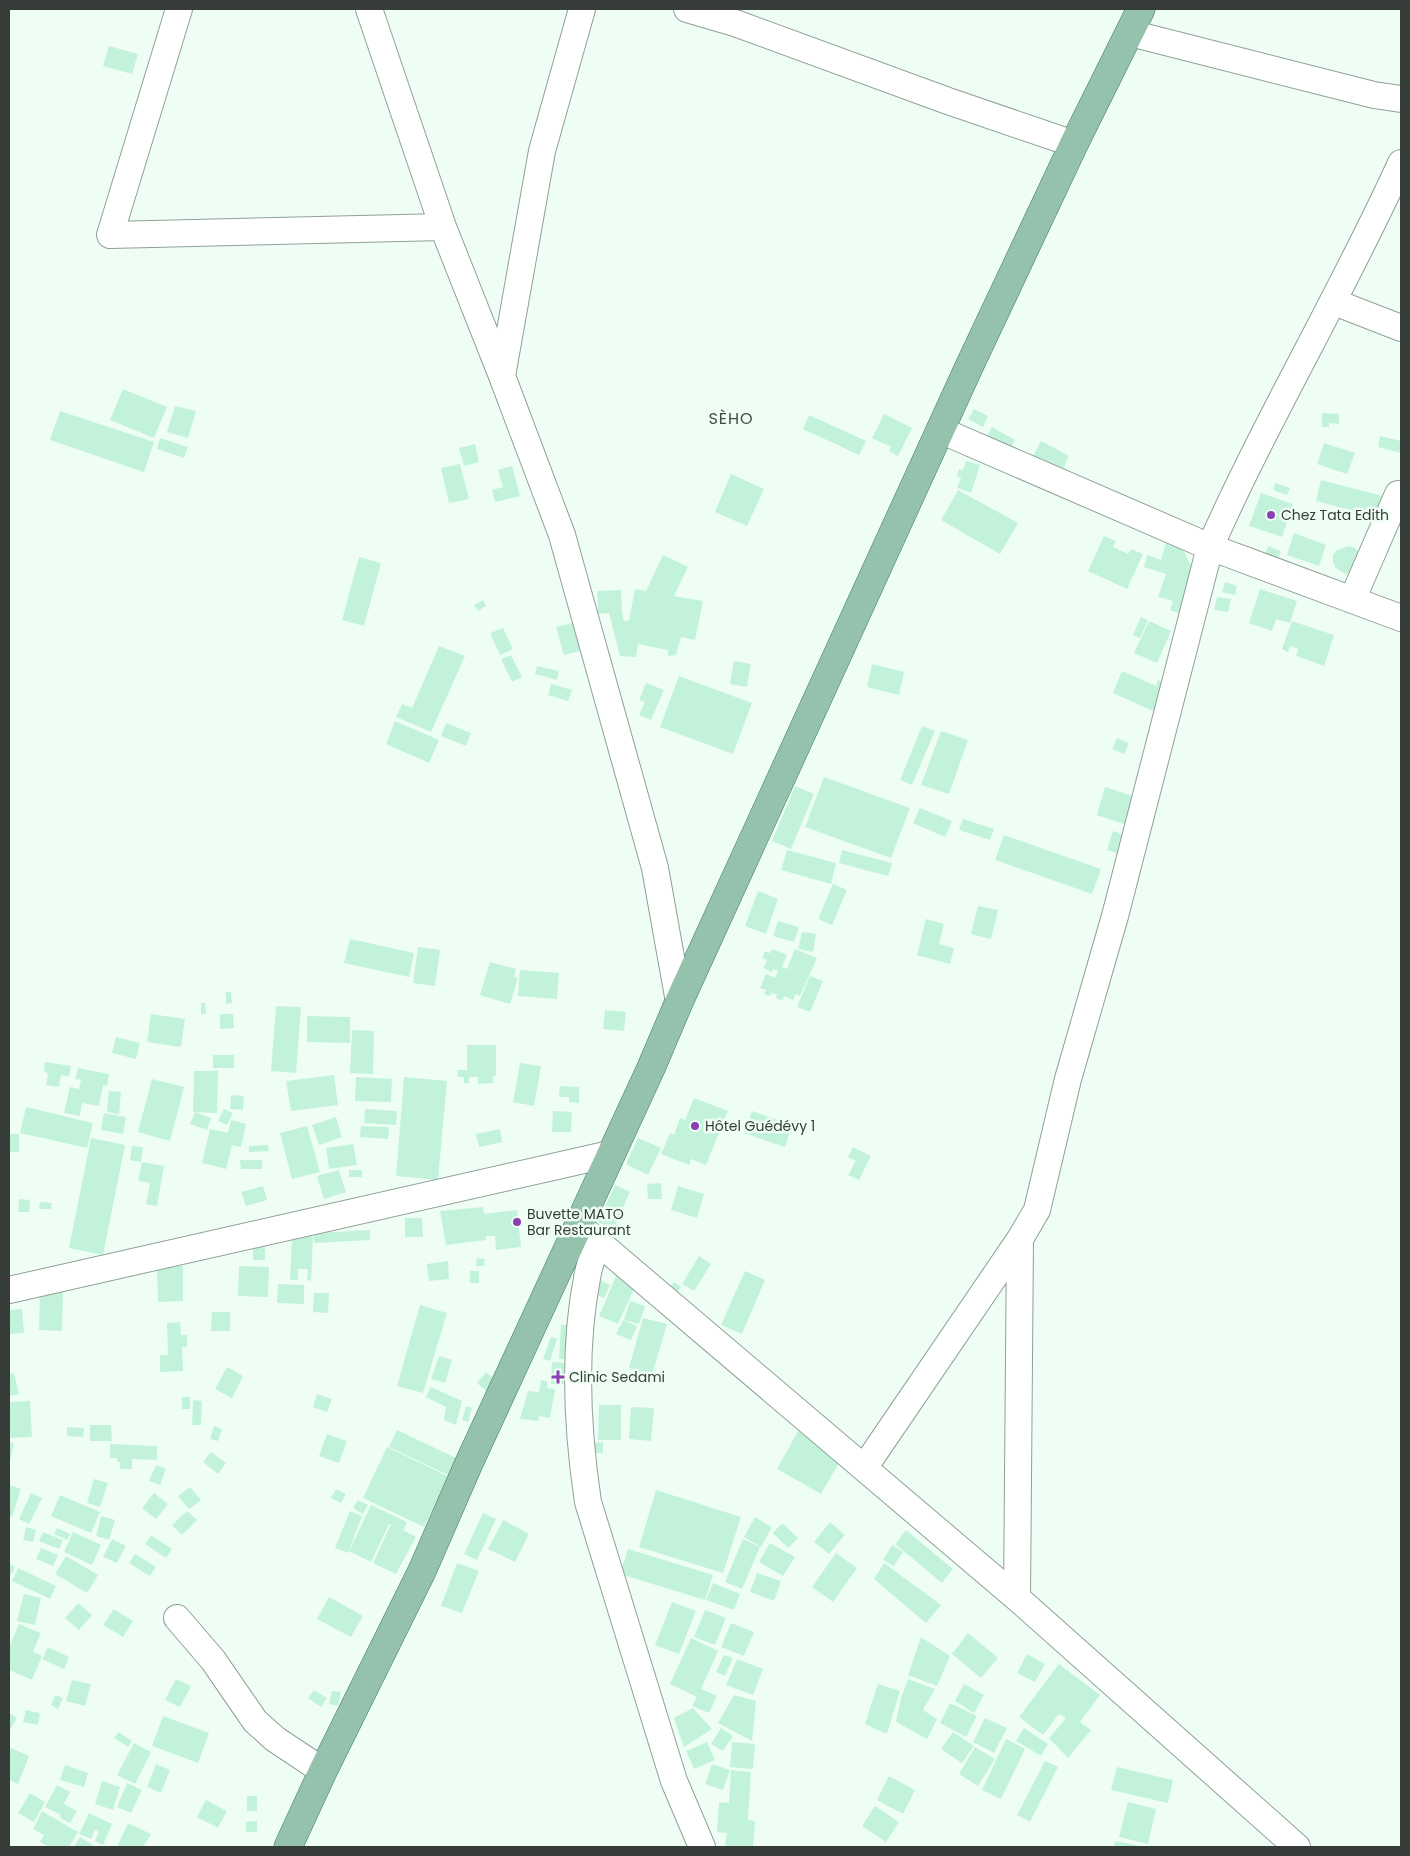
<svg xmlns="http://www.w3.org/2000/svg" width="1410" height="1856" font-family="Poppins,sans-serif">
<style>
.building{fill:#c2f3da}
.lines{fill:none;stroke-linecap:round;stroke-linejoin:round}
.minor-casing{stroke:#90a098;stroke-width:28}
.major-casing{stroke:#447961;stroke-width:29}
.minor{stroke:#fff;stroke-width:26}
.major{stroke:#94c2ad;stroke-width:28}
.poi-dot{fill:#8b3fb0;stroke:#eefef5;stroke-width:2}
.labels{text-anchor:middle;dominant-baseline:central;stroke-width:5;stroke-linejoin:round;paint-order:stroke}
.poi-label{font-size:14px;fill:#363d39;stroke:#eefef5;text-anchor:start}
.quarter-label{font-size:16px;letter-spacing:1px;fill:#3e4c45;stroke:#eefef5}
</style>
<rect width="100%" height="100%" fill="#eefef5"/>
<path class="building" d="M109,46l29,8 -6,20 -29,-8z
M123,389l44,18 -13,31 -44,-18z
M175,406l21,5 -8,27 -21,-6z
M974,409l14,7 -5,11 -15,-8z
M60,411l94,31 -10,30 -94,-32z
M1322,413l17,1v10l-10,-1v4h-7z
M884,414l28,14 -14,28 -9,-5 2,-4 -19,-9z
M809,415l57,26 -7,14 -56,-26z
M992,427l23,13 -7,13 -23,-13z
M1380,436l21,5v12l-23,-6z
M160,438l28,9 -4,11 -27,-9z
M1041,441l28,15 -9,19 -29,-15z
M1324,443l31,10 -8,21 -30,-10z
M475,444l4,18 -15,4 -5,-18z
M966,461l14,4 -9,28 -14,-5 4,-10 -4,-2 2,-7 4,1z
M460,464l9,35 -20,4 -8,-35z
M512,466l8,30 -25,6 -3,-12 11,-3 -5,-17z
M731,474l33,15 -17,37 -32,-14z
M1321,480l69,18 -6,21 -68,-18z
M1275,483l15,5 -3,7 -14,-5z
M958,490l60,33 -18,31 -59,-34z
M1261,493l32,11 -11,33 -33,-11z
M1294,533l32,12 -7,21 -32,-11z
M1104,536l12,5 -3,6 15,7 3,-5 12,5 -16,35 -39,-18z
M1166,543l15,3 11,21 -8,48 -14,-5 3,-9 -15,-4 8,-23 -22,-7 3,-12 14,5z
M1268,546l13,5 -7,18 -13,-4z
M1349,546l6,2 4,5 -8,20 -6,1 -10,-7 -2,-6v-6l4,-5z
M663,555l25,12 -14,29 29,5 -8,39 -14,-3 -5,18 -8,1v-6l-30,-6 -2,13 -16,-1 -11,-43 -11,1 -1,-23 24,-1 1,22 2,9 5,-1 6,-31 11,2z
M359,557l22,6 -17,63 -22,-6z
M1225,582l12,4 -2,9 -13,-3z
M1260,589l37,12 -7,22 -14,-4 -4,12 -23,-8z
M1217,597l14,2 -3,13 -14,-2z
M483,600l3,6 -8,5 -4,-6z
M1141,617l7,3 -8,18 -7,-3z
M580,621l8,28 -24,6 -8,-28z
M1149,621l22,10 -14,32 -23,-10z
M1292,621l42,14 -10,31 -28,-10 2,-7 -8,-3 -2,6 -6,-3z
M503,628l10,21 -13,6 -10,-22z
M439,646l26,10 -34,76 -35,-15 6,-13 10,4z
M511,655l11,22 -10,5 -11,-23z
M734,661l17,3 -4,23 -17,-3z
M872,664l32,8 -5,23 -32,-8z
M537,666l22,5 -2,9 -22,-6z
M1122,671l34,15 2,-6 14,6 -12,28 -47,-21z
M679,676l73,27 -19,51 -73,-27z
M646,683l18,7 -13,30 -12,-5 6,-13 -6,-2z
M551,684l21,6 -4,11 -20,-6z
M395,721l44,19 -10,23 -43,-19z
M446,723l25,10 -5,13 -25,-10z
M922,726l13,5 -23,54 -12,-5z
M941,731l27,9 -19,54 -28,-9z
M1117,738l12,5 -5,11 -12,-5z
M824,777l86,31 -19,50 -86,-31z
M795,786l19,8 -23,55 -19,-8z
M1105,787l31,10 -9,28 -30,-10z
M920,808l32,13 -7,16 -32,-14z
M963,819l31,10 -4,11 -31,-10z
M1113,831l12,4 -6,19 -12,-4z
M1004,835l97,34 -9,25 -97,-34z
M787,850l49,13 -5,21 -50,-14z
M842,850l50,13 -4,13 -49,-13z
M833,884l14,6 -15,35 -14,-6z
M758,891l20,8 -12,35 -21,-8z
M978,906l20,4 -7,29 -20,-5z
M926,919l18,5 -5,20 15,4 -4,16 -33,-9z
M778,921l21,6 -5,15 -21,-6z
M802,932l14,2 -3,18 -15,-3z
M350,939l64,14 -5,24 -65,-14z
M418,947l22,3 -5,36 -22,-3z
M772,949l15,6 -5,12 5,2 8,-20 22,9 -17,38 -4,-2 -3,6 -9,-4 -2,5 -6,-3 1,-3 -5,-2 -2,3 -6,-2 2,-4 -6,-2 6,-14 9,4 3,-7 -5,-2 -1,3 -9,-4 4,-8 -5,-2 3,-7 5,2z
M490,962l26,7 -2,8 4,1 -8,26 -30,-9z
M520,970l39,3 -2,26 -39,-3z
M810,976l13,5 -13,31 -13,-5z
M226,992h5l1,11 -6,1z
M201,1003h4l1,11h-5z
M276,1006l25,1 -5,66 -25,-2z
M605,1010l21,2 -2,19 -21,-2z
M151,1014l34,5 -4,28 -34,-5z
M220,1014h13l1,14 -14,1z
M307,1016l43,1v26l-43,-1z
M352,1030l22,1 -1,43 -23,-1z
M116,1037l24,6 -4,16 -24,-6z
M467,1045h29v31h-3v7l-15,1v-7h-9v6h-5v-6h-6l-1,-7h10z
M213,1055h21v13h-21z
M45,1062l26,4 -2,11 -8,-2 -2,12 -13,-2 2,-12 -4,-1z
M520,1063l21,3 -7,40 -21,-4z
M78,1068l31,6 -2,12 -4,-1 -4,21 -17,-3 -2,13 -16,-3 6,-26 9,2 2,-9 -6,-1z
M194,1071h24l-1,42 -24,-1z
M334,1075l4,30 -47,6 -5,-30z
M356,1077l36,2 -1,23 -36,-1z
M404,1077l43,4 -9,99 -42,-4z
M152,1079l32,8 -14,54 -32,-9z
M560,1086l19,1v16l-10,-1v-5h-10z
M109,1091l12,1 -2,22 -12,-2z
M231,1095l13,1 -1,14 -13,-1z
M694,1098l34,13 -22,54 -15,-6 -2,6 -28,-11 9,-21 4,2 6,-17 5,2z
M26,1107l67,16 -6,25 -67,-15z
M224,1109l9,4 -6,12 -9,-4z
M365,1109l32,2 -1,14 -32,-2z
M553,1111l19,1 -1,20h-19z
M752,1111l40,14 -7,22 -41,-14z
M195,1112l16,6 -4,12 -17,-6z
M104,1113l22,4 -3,17 -22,-4z
M336,1117l6,20 -23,8 -7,-20z
M231,1120l15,4 -5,23 -9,-2 -6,24 -24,-6 8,-34 18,4z
M307,1126l13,46 -28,7 -12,-46z
M361,1126l28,1 -1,12 -28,-2z
M500,1129l2,13 -23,5 -3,-13z
M9,1134h10v18h-10z
M91,1138l34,7 -22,110 -34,-7z
M638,1138l23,10 -13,27 -22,-11z
M353,1144l4,21 -28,4 -3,-21z
M268,1145l1,6 -20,1v-6z
M132,1146l11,1 -2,15 -11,-2z
M853,1147l18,9 -12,24 -11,-5 8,-14 -8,-4z
M240,1160h22v9h-21z
M142,1162l22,4 -7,40 -11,-2 4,-21 -12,-2z
M339,1170l7,22 -22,7 -7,-23z
M349,1170h13v7h-13z
M661,1183l1,16h-14l-1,-15z
M615,1185l15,7 -17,37 -15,-7z
M263,1186l4,14 -21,6 -5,-14z
M678,1186l26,8 -7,24 -26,-8z
M19,1199l11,1 -1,12h-11z
M40,1202l12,1 -1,6h-12z
M483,1207l1,7 33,-4 4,37 -25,3 -1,-14h-9v4l-40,5 -6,-34z
M405,1218h17l1,19h-18z
M370,1230v10l-56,3v-10z
M292,1236h21l-2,45 -4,-1 1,-11h-10v11h-8z
M253,1245h12v15h-12z
M699,1256l12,8 -17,27 -12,-7z
M477,1258l8,1 -1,7h-8z
M448,1261l1,18 -20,2 -2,-17z
M183,1266v35l-25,1 -1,-35z
M239,1266l30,1 -1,30 -30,-1z
M470,1271h9v12h-9z
M745,1271l20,9 -23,54 -21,-9z
M617,1274l20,8 -19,42 -19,-8z
M594,1277l16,8 -6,13 -16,-7z
M674,1282l7,5 -7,9 -7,-5z
M278,1284l26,1v19l-27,-1z
M40,1290l23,1 -1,40 -23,-1z
M314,1293h15l-1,20 -15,-1z
M630,1301l15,5 -6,18 -15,-4z
M420,1305l27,8 -24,80 -26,-7z
M22,1309l2,24 -15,1v-24z
M212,1312h18v19h-19z
M643,1318l24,6 -15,51 -23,-7z
M623,1320l14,6 -6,14 -15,-6z
M180,1322l1,13h6v12h-5l1,24 -23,1v-17h8l-1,-32z
M561,1325h17l-2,35 -17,-1z
M551,1337l6,2 -7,22 -7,-2z
M439,1356l13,4 -7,23 -14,-4z
M552,1362l13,1v21h-14z
M227,1367l16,9 -11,22 -17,-9z
M486,1372l13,11 -9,11 -13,-11z
M14,1373l5,21 -10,2v-22z
M541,1380l7,2 -1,6 8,1 -5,29 -11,-2 -1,5 -18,-2 8,-28 11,1z
M431,1387l31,14 -6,24 -12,-5 2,-13 -20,-10z
M317,1394l15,5 -5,13 -14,-5z
M182,1397h8v12h-8z
M193,1400l9,1 -1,24h-9z
M30,1401l2,36 -23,1v-36z
M599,1405h22v35h-23z
M466,1406l6,2 -4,14 -6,-2z
M631,1407l23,1 -3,33 -22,-2z
M90,1425h21l1,16h-22z
M214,1426l8,3 -4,12 -8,-2z
M67,1427l17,1 -1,9 -16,-1z
M397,1430l61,29 -8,17 -61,-29z
M798,1431l45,25 -22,38 -44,-25z
M327,1434l20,7 -8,22 -20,-7z
M9,1442l5,1 -4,19h-1z
M603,1442v11h-17l-1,-10z
M110,1444l47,2v14l-25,-1v10h-12v-7h-3v-4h-7z
M387,1447l62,30 -25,50 -61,-29z
M211,1452l15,11 -8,11 -15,-12z
M156,1465l10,4 -6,16 -11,-4z
M94,1479l14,4 -8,24 -13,-4z
M9,1485l12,4 -9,28h-3z
M190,1487l11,13 -12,9 -11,-13z
M336,1489l10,5 -5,9 -10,-5z
M656,1490l85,27 -18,56 -84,-26z
M31,1493l11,5 -13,26 -10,-5z
M154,1493l14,11 -12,15 -14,-11z
M60,1495l40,17 -9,21 -40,-17z
M358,1500l10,5 -5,9 -10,-6z
M371,1505l36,17 -3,8 -5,-2 17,9 -20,37 -23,-11 18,-39h-2l-18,38 -22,-11z
M187,1511l10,9 -15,15 -10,-10z
M350,1511l12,5 -14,37 -13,-5z
M483,1513l13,6 -19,41 -13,-6z
M101,1516l14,4 -6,20 -13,-4z
M755,1517l17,10 -11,20 -17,-10z
M503,1520l26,14 -14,28 -27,-13z
M830,1522l15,13 -16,19 -15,-12z
M782,1523l16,15 -10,10 -15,-15z
M26,1527l10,3 -3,12 -10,-2z
M57,1528l13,6 -3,6 -13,-6z
M906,1530l47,39 -11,14 -47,-39z
M43,1532l20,8 -4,9 -20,-8z
M73,1532l28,13 -9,20 -28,-13z
M151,1535l21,14 -6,9 -21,-14z
M112,1539l14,7 -9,17 -14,-6z
M743,1539l17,8 -18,42 -17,-7z
M770,1543l25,14 -12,19 -24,-14z
M892,1545l11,7 -9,14 -11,-6z
M41,1548l17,7 -5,11 -17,-7z
M628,1549l85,26 -8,25 -85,-26z
M836,1553l21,15 -24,34 -21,-15z
M135,1554l21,13 -6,9 -21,-13z
M66,1556l32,19 -11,18 -32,-19z
M9,1563l6,4 -6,11z
M457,1563l22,8 -17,42 -21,-7z
M884,1563l57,42 -15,18 -52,-44z
M18,1568l38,18 -6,13 -38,-18z
M757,1573l24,8 -7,20 -24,-9z
M713,1583l27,11 -6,16 -28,-10z
M24,1594l17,4 -6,27 -18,-4z
M329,1597l34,19 -12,21 -34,-18z
M672,1602l24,9 -17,43 -24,-9z
M78,1603l14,12 -13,15 -14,-12z
M114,1609l19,12 -10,16 -20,-12z
M705,1610l21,8 -11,27 -21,-8z
M731,1623l23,9 -10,24 -23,-9z
M19,1624l22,9 -8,19 9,4 -10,24 -23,-10v-23z
M968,1633l30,25 -17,20 -29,-24z
M921,1637l29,19 -13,30 -29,-11z
M691,1638l27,13 -17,38 16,7 -8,17 -17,-7 5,-9 -27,-13z
M48,1647l21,10 -5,12 -22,-10z
M1027,1654l18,10 -10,18 -18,-9z
M724,1655l9,3 -8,18 -9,-4z
M737,1659l26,10 -10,26 -27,-10z
M1059,1664l41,31 -20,27 11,8 -23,28 -19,-20 17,-20 -7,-4 -16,21 -24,-18z
M176,1679l15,7 -11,21 -15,-7z
M908,1679l27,10 -12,21 14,9 -10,20 -31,-17 5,-24z
M72,1680l19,4 -6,22 -19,-5z
M878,1684l22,7 -13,43 -22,-10z
M964,1684l20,11 -10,18 -19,-12z
M314,1690l13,8 -6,9 -13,-9z
M332,1691l9,1 -3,14 -9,-2z
M55,1695l8,3 -5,11 -7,-4z
M734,1695l22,6 -4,40 -34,-18z
M950,1703l27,13 -11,21 -26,-14z
M693,1708l19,21 -28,18 -10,-29z
M26,1710l14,3 -2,12 -15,-3z
M9,1713l8,5 -8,14z
M163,1716l46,17 -11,30 -46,-17z
M985,1718l22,10 -13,25 -21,-11z
M721,1728l12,8 -10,15 -12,-7z
M1024,1728l24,16 -7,12 -25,-15z
M119,1732l13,9 -4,6 -14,-9z
M953,1732l21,14 -12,17 -21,-14z
M1006,1739l19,10 -24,50 -19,-9z
M707,1742l8,18 -21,9 -8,-18z
M732,1742l23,2 -2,25 -23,-2z
M134,1743l17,9 -16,32 -18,-9z
M975,1747l20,12 -17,27 -19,-12z
M11,1748l18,8 -11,28 -9,-4v-28z
M1045,1761l13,6 -28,55 -13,-7z
M156,1764l14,6 -9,23 -14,-6z
M712,1764l18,6 -7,20 -18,-6z
M65,1765l23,8 -4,14 -24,-7z
M1117,1767l56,13 -5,23 -57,-13z
M731,1770l20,2 -3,48 7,1 -2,26h-28l2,-14 -10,-1 2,-30 10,1z
M889,1776l26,14 -12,24 -26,-14z
M102,1781l18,6 -7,23 -18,-6z
M127,1783l15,7 -11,23 -14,-6z
M57,1785l13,7 -6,12 13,7 -7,12 -10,-5 1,-3 -16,-8z
M30,1793l15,9 -11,20 -16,-9z
M247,1796h10v15h-10z
M206,1800l21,11 -9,17 -21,-11z
M1128,1802l28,7 -8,35 -29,-7z
M875,1806l24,16 -13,20 -24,-16z
M42,1811l36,21 -9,15h-20l-9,-5 4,-7 -11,-6z
M89,1813l23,11 -9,21 -8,-4 4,-9 -4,-2 -4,9 -12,-5z
M257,1821v11h-11v-10z
M128,1823l23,11 -8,13h-26z
M80,1837l13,8 -1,2h-18z
M1115,1841l22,4v2h-23z"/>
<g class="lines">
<g class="minor-casing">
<path id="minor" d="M179,9l-69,226 333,-8
M369,9l74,218 59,149 60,159 93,333 24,134
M687,9l48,14 213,78 126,43
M1130,33l244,62 27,4
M1334,302l67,26
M502,376l40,-225 40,-142
M940,430l270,117 191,71
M1352,600l46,-106
M578,1225l439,373 280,249
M597,1242c-4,12 -8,24 -10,36 -14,73 -10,151 1,224l86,279 28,66
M9,1290l601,-136
M864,1468l156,-229 17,-29 31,-131 47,-163 95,-369c58,-131 132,-254 191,-384
M1017,1598l3,-359
M177,1618l36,42 42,61 20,18 48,32"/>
</g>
<g class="major-casing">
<path id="major" d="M288,1847l35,-76 99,-200 47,-108 182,-395 28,-66 289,-633 106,-225 67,-135"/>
</g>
<use href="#minor" class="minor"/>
<use href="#major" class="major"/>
</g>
<g class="poi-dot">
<circle cx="1271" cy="515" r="5"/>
<circle cx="695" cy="1126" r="5"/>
<circle cx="517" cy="1222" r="5"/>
<path d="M555.5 1369.5h5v5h5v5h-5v5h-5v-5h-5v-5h5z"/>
</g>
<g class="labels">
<g class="poi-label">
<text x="1281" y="515">Chez Tata Edith</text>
<text x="705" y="1126">Hôtel Guédévy 1</text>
<text x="527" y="1214">Buvette MATO<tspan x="527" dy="16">Bar Restaurant</tspan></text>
<text x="569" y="1377">Clinic Sedami</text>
</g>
<g class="quarter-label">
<text x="731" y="418">SÈHO</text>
</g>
</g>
<rect width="1410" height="1856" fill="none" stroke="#363d39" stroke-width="20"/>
</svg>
